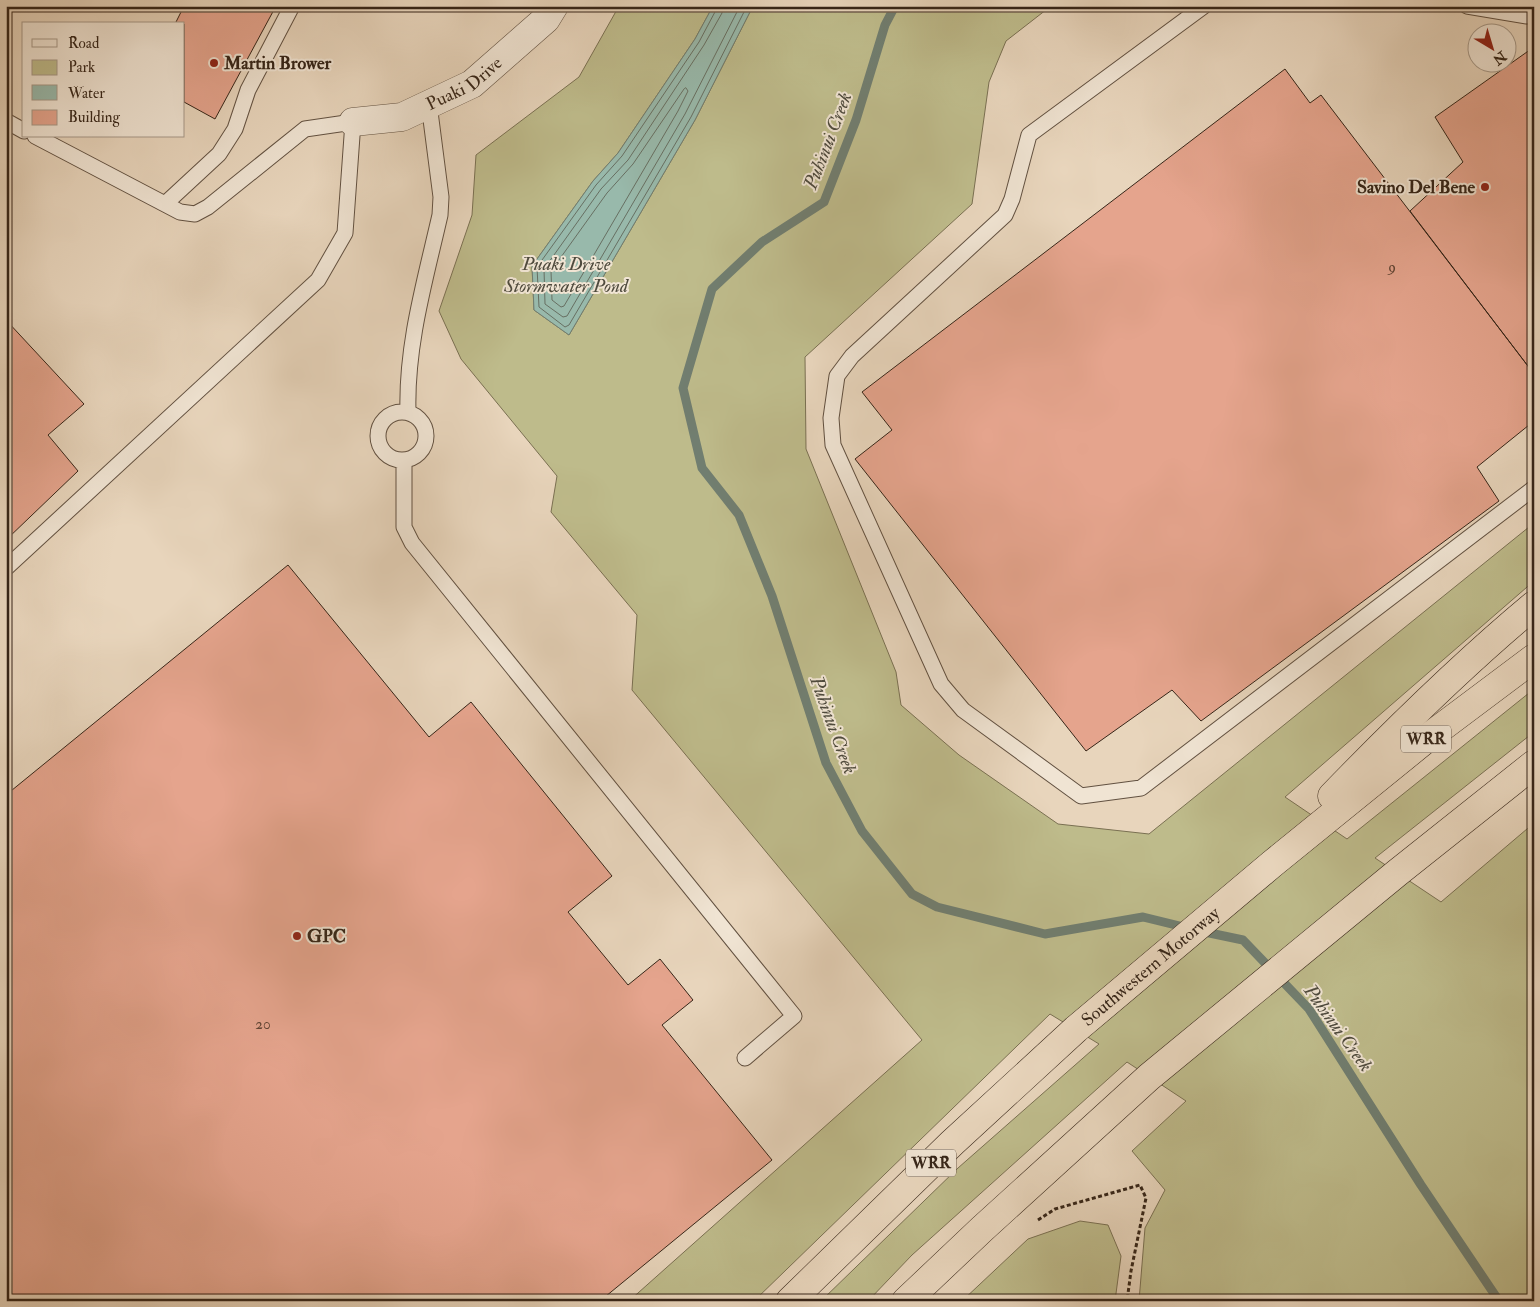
<svg xmlns="http://www.w3.org/2000/svg" width="1540" height="1307" font-family="'IM FELL Double Pica',serif">
<style>
.green{fill:#bebb8b;stroke:#7a7052}
.water{fill:#98b9ab;stroke:#717e70}
.lines{fill:none;stroke-linecap:round;stroke-linejoin:round}
.shore{stroke:#676f62;stroke-width:1}
.stream{stroke:#717e70;stroke-width:9}
.building{fill:#e5a48d;stroke:#362518}
.service-casing{stroke:#625141;stroke-width:17}
.minor-casing{stroke:#625141;stroke-width:29}
.motorway-casing{stroke:#362518;stroke-width:29}
.path{stroke:#362518;stroke-width:3;stroke-dasharray:4 2.5;stroke-linecap:butt}
.service{stroke:#f0e4d3;stroke-width:15}
.minor{stroke:#f0e4d3;stroke-width:28}
.motorway{stroke:#e8d5bc;stroke-width:28}
.poi-dot{fill:#8f2418;stroke:#f0e4d3;stroke-width:2}
.labels{text-anchor:middle;dominant-baseline:central;stroke-width:4;stroke-linejoin:round;paint-order:stroke}
.number-label{font-size:15px;fill:#624535}
.shield{fill:#f0e4d3;stroke:#6e5e50;stroke-width:1}
.shield-label{font-size:16px;font-weight:bold;fill:#362518}
.poi-label{font-size:18px;font-weight:bold;fill:#362518;stroke:#f0e4d3;text-anchor:start}
.street-label{font-size:18px;fill:#362518;stroke:#f0e4d3}
.water-label{font-size:19px;font-style:italic;fill:#4e4a3d;stroke:#f0e4d3}
</style>
<rect width="100%" height="100%" fill="#e8d5bc"/>
<filter id="stains"><feTurbulence type="fractalNoise" baseFrequency=".004" numOctaves="4"/><feColorMatrix values="0 0 0 0 .2 0 0 0 0 .09 0 0 0 0 .02 0 0 0 .5 -.17"/></filter>
<radialGradient id="worn" r=".72"><stop offset=".6" stop-color="#630" stop-opacity="0"/><stop offset="1" stop-color="#630" stop-opacity=".3"/></radialGradient>
<path class="green" d="M619,6h94l-18,33 -77,114 -25,28 -61,85 2,44 35,25 126,-215 58,-114h298l-45,35 -17,41 -17,122 -167,153 1,92 90,223 5,33 58,50 99,69 91,10 385,-311v58l-249,216 62,42 187,-150v43l-159,126 66,44 93,-79v478h-395l6,-73 20,-38 -33,-39 54,-50 -59,-39 -215,193 -44,46h-47l137,-133 141,-124 -49,-30 -296,287h-125l293,-261 -290,-350 5,-75 -86,-103 6,-36 -96,-117 -22,-48 33,-96 4,-60 103,-78z
M1080,1221l28,4 13,31 -6,45h-153l66,-62z"/>
<path class="water" d="M713,6h40l-58,114 -126,215 -35,-25 -2,-44 61,-85 25,-28 77,-114z"/>
<g class="lines">
<path class="shore" d="M717,6l-1,4 -17,32 -77,114 -26,29 -59,82 2,40 26,20 4,-2 122,-208 56,-111
M723,6l-1,7 -18,32 -76,115 -27,29 -57,80 1,35 18,13 4,-1 118,-202 55,-108
M686,88l2,3 -10,20 -114,195 -3,1 -9,-7 -1,-29 56,-78 26,-29 51,-75z"/>
<path class="stream" d="M895,6l-10,19 -29,95 -32,82 -62,40 -50,47 -29,99 19,80 37,47 33,81 54,167 36,68 50,63 25,13 108,27 98,-17 45,11
M1200,931l43,9 66,69 112,176 78,116"/>
</g>
<path class="building" d="M175,6h101l-61,113 -31,-17v-78h-9l7,-14z
M1534,47v327l-124,-163 53,-49 -28,-45z
M1285,69l25,34 11,-8 213,279v47l-57,46 22,34 -298,220 -29,-31 -86,61 -231,-292 37,-29 -30,-38z
M6,320l78,84 -36,31 30,36 -72,69z
M288,565l141,172 42,-35 141,174 -44,36 60,73 32,-26 33,41 -31,25 110,135 -172,141h-594v-506z"/>
<g class="lines">
<g class="service-casing">
<path id="service" d="M1204,6l-175,129 -17,64 -7,16 -153,141 -15,20 -6,42 2,27 108,239 22,26 118,86 60,-8 393,-300
M1467,6l60,10 7,-3
M6,121l18,10
M165,204l54,-50 16,-25 13,-39 44,-84
M378 436a24 24 0 1 1 48 0a24 24 0 1 1-48 0Z
M408,412c-2,-67 17,-131 32,-197l1,-18 -12,-93
M404,460v67l8,16 382,473 -49,42
M6,568l312,-288 27,-47 8,-111 -48,7 -97,78 -13,7 -15,-2 -145,-76"/>
</g>
<g class="minor-casing">
<g id="minor">
<path id="s1" d="M353,122l49,-5 70,-33 74,-65 8,-13"/>
</g>
</g>
<g class="motorway-casing">
<g id="motorway">
<path d="M1332,796c64,-66 131,-132 202,-191"/>
<path id="s2" d="M790,1301l162,-158 124,-114 196,-165 154,-125 108,-81"/>
<path d="M906,1301l76,-72 167,-152 248,-204 137,-109"/>
</g>
</g>
<path class="path" d="M1038,1220l17,-11 85,-24 6,13 -15,73 -4,30"/>
<use href="#service" class="service"/>
<use href="#minor" class="minor"/>
<use href="#motorway" class="motorway"/>
</g>
<g class="poi-dot">
<circle cx="214" cy="63" r="5"/>
<circle cx="1485" cy="187" r="5"/>
<circle cx="297" cy="936" r="5"/>
</g>
<g class="labels">
<g class="number-label">
<text x="1392" y="267">9</text>
<text x="263" y="1024">20</text>
</g>
<g class="shield">
<rect x="1401" y="725.5" width="50" height="27" rx="4"/>
<rect x="906" y="1149.5" width="50" height="27" rx="4"/>
</g>
<g class="shield-label">
<text x="1426" y="739">WRR</text>
<text x="931" y="1163">WRR</text>
</g>
<g class="poi-label">
<text x="224" y="63">Martin Brower</text>
<text x="1475" y="187" text-anchor="end">Savino Del Bene</text>
<text x="307" y="936">GPC</text>
</g>
<g class="street-label">
<text stroke="none"><textPath href="#s1" startOffset="120">Puaki Drive</textPath></text>
<text stroke="none"><textPath href="#s2" startOffset="492">Southwestern Motorway</textPath></text>
</g>
<g class="water-label">
<text transform="translate(828 141) rotate(-69)">Puhinui Creek</text>
<text x="566" y="264">Puaki Drive<tspan x="566" dy="22">Stormwater Pond</tspan></text>
<text transform="translate(833 725) rotate(70)">Puhinui Creek</text>
<text transform="translate(1338 1028) rotate(54)">Puhinui Creek</text>
</g>
</g>
<rect width="1540" height="1307" fill="none" stroke="#e8d5bc" stroke-width="25"/>
<rect x="8" y="8" width="1525" height="1292" fill="none" stroke="#362518" stroke-width="2.5"/>
<rect x="12" y="12" width="1515" height="1282" fill="none" stroke="#362518"/>
<rect x="22" y="22" width="162" height="115" fill="#f0e4d3" stroke="#a69888"/>
<rect x="32" y="39" width="25" height="8" fill="#f0e4d3" stroke="#a69888"/>
<text x="68" y="48" font-size="15" fill="#362518">Road</text>
<rect x="32" y="60" width="25" height="15" fill="#bebb8b" stroke="#a69888"/>
<text x="68" y="72" font-size="15" fill="#362518">Park</text>
<rect x="32" y="85" width="25" height="15" fill="#98b9ab" stroke="#a69888"/>
<text x="68" y="98" font-size="15" fill="#362518">Water</text>
<rect x="32" y="110" width="25" height="15" fill="#e5a48d" stroke="#a69888"/>
<text x="68" y="122" font-size="15" fill="#362518">Building</text>
<g transform="translate(1492 48) rotate(142)"><circle r="24" fill="#f0e4d3" stroke="#a69888"/>
<path d="M0-4L9 19L0 12L-9 19Z" fill="#8f2418"/>
<text y="-8" font-size="14" font-weight="bold" text-anchor="middle" fill="#362518">N</text>
</g>
<rect width="100%" height="100%" filter="url(#stains)"/>
<rect width="100%" height="100%" fill="url(#worn)"/>
</svg>
